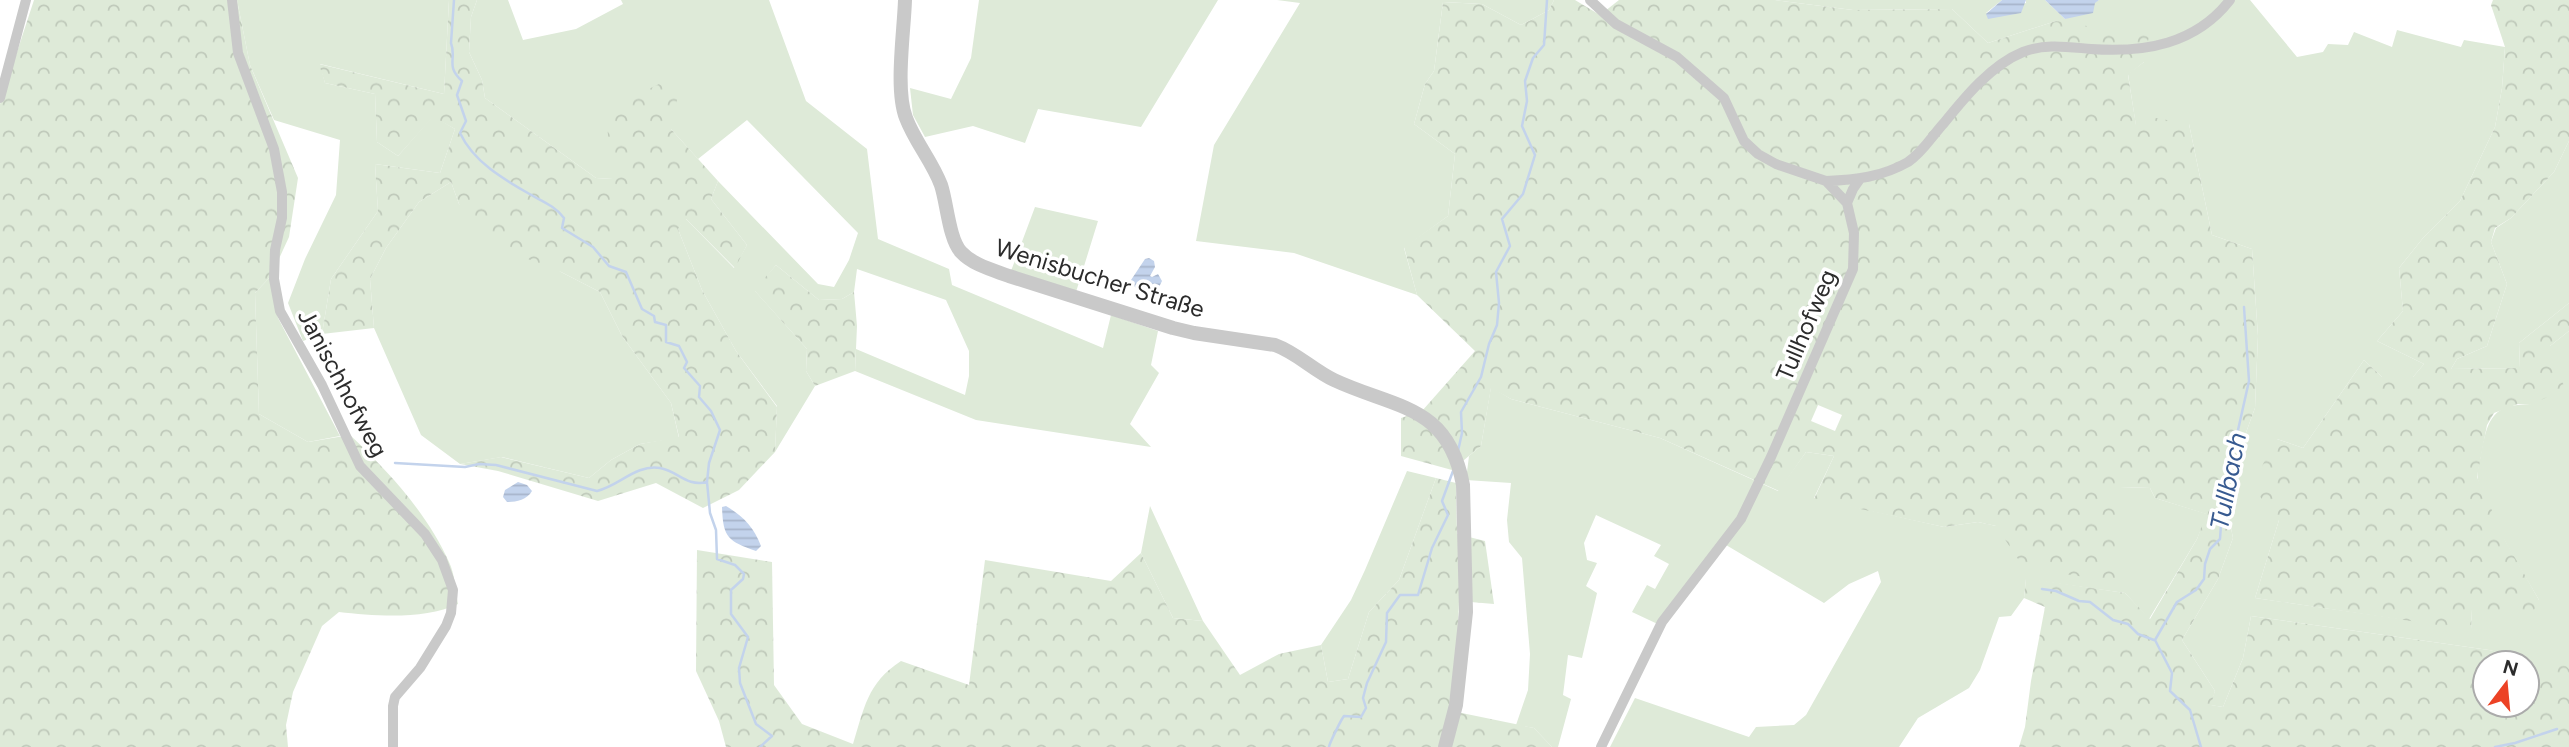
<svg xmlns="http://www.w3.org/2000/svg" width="2569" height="747" font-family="Figtree,sans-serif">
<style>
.green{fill:#deead8}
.forest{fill:url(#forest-crowns);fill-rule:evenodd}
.water{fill:url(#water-rules)}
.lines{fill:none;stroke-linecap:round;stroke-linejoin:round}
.stream{stroke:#c3d3ec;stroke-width:2.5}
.minor{stroke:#c9c9c9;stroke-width:10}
.tertiary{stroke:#c9c9c9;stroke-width:14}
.labels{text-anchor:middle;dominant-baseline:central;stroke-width:7;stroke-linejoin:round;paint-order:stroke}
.street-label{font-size:24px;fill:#2c2c2c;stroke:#fff}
.water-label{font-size:26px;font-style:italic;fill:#375a90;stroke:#fff}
</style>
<defs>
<pattern id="forest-crowns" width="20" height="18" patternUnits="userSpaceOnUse" patternTransform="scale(1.75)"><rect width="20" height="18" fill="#deead8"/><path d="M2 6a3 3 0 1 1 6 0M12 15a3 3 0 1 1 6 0" fill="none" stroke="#bfc9ba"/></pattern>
<pattern id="water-rules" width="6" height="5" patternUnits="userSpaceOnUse" patternTransform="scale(1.75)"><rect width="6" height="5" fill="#c3d3ec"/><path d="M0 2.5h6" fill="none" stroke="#a8b5cb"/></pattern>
</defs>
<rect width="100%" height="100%" fill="#fff"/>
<path class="green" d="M237,0h212l-5,94 -124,-30 5,19 50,11 2,48 21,14 35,-40 22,13 -15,44 -65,-9 3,47 -47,68 -9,55 -19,7 -15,-38 17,-44 31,-64 4,-55 -66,-20 -24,-55z
M477,0h31l15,40 53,-11 47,-25 -2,-4h148l37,101 61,48 11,90 71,30 3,16 151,63 8,-33 47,16 -7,34 8,8 -29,51 21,23 -175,-27 -121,-49 1,-22 109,46 4,-19v-25l-23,-51 -89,-31 -3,23 -12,7 -23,1 -43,-35 -21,26 52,58 -1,22 9,15 -40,66 2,-46 -41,-55 -34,-61 -24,-61 7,-11 49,50 13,-23 -36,-46 7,-18 100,103 16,3 15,-27 9,-27 -111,-113 -49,39 -27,-30 -58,50 -17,-1 -111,-80 -3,-18 -13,-28 2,-35z
M979,0h239l-77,127 -103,-18 -13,34 -52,-17 -48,11 -12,-22 -3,-27 41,11 20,-41z
M1277,0h277l-5,10 -28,15 -39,-21 -39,-2 -9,69 -9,13 -11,40 41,30 -7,62 -44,32 13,47 -123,-42 -98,-12 18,-96 86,-142z
M1775,0h227l-16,13 40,-10v-3h19l20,19 34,-19h151l47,57 26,-5 5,-8 20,1 6,-13 38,15 5,-17 64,17 3,-7 41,7 -3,41 -7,39 -35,74 -37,37 -24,30 4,43 -26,30 47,23 -11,13h-31l-18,-17 -61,88 -26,-9 2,81 -24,78 216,31 1,-20 67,-9c-22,-38 -47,-77 -61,-120 -2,-8 2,-18 3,-26 6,-32 11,-52 49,-49l20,-59 19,-15v338l-80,-19 -238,-34 -8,42 -20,49 -13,-2 5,-14 -33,-51 36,-61 15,-41 -5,-25 9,-56 18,-49 3,-72 -6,-87 -40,-14 -23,-111 -53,2 -8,-52 16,-12 -88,-41 -68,22 -36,-34 -99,1z
M2569,141v162l-50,40 1,25 -69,1 6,-10 30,-13 20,-62 -16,-42 5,-14 15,-10 43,-46z
M451,182l8,22 102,68 39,20 22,44 49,67 8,35 -39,6 -29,16 -22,18 -87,-21 -42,7 -39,-29 -47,-107 -4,-49 16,-31 33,-46z
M1035,207l63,14 -22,71 -65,-21z
M271,276l7,42 62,118 -32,6 -49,-28 -4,-121z
M1491,387l20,12 149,39 118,53 28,-39 28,4 -20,42 130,29 34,-5 18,4 124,-39 30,1 5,10 52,16 -10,25 -48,80 -24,-26 -99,-14 -2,19 -13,18 -12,1 -19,53 -11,18 -51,30 -19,29h-289l25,-49 114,39 7,-10 38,-2 12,-10 75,-133 -3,-11 -29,13 -25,19 -98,-58 -62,82 -32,-15 15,-27 8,4 14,-25 -15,-8 7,-11 -65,-30 -12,28 3,17 10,3 -11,23 11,7 -15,65 -14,-3 -5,40 8,4 -13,48h-6l-18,-19 -18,-3 12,-35 2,-36 -8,-96 -13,-16 -2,-22 4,-37 -45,-3 3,-24 12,-10z
M1407,471l29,7 -37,102 -30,32 -21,67 -20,3 -7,-37 30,-45 14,-30z
M1150,506l53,115 -30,-3 -32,-65z"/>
<path class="forest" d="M34,0h203l13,65 48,113 -9,59 -18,39 -16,17 4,121 49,28 42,-7c38,36 77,78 99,127 6,12 6,28 9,42 -33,16 -83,12 -119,8l-17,14 -29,66 -7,33 2,22h-288v-643z
M449,0h28l-6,17 -2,35 13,28 3,18 111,80 17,1 -6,-53 17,-25 35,-17 19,11 -7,34 47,52 -7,18 36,46 -12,23 -49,-49 -8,10 24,61 34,61 41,56 -2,45 -36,38 -36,18 -47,-25 -58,18 -100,-30 -38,-7 41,-7 88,21 22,-18 29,-16 39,-7 -8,-34 -49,-67 -22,-44 -39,-20 -74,-29 -28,-39 -8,-22 -32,20 -33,46 -16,31 4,49 -52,6 9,-55 47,-68 -3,-47 65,9 15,-44 -22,-12 -35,39 -21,-14 -2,-48 -50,-11 -6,-19 125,30z
M1554,0h21l25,15 19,-15h156l78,10 99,-1 36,34 68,-22 93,15 -5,26 -16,13 8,50 20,-7 33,6 23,111 40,14 6,87 -3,72 -18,49 -9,56 5,25 -15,41 -36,61 33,51 -4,14 12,2 20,-49 8,-42 238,34 77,16 3,3v78h-550l6,-20 6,-46 14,-74 -21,-9 2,-20 99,15 25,26 47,-80 9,-25 -51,-16 -5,-10 -30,-1 -1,95 -95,-14 -28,-42 -18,-4 -34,5 -130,-28 20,-43 -28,-4 -27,39 -119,-53 -149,-39 -20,-11 -10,58 -29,24 -51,-14v-38l21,-7 53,-60 -58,-56 -13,-48 44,-31 7,-62 -41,-30 11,-40 9,-13 9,-69 39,2 39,21 28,-15zM1818,405l24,10 -7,16 -24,-10zM2485,663h42v42h-42z
M2493,0h76v141l-15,31 -43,46 -16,10 -4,14 16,42 -20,62 -30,13 -6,10 69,-1 -1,-25 50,-40v28l-19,15 15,43 -35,16 -12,-1 -24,9 -7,12 -10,52 29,65 33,58 -10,21 -57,-12 -1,21 -216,-32 24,-78 -22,-27 6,-29 14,-25 26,9 61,-88 18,17h31l11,-13 -47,-23 26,-30 -4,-43 24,-30 37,-37 35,-74 7,-39 3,-41 -14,-42z
M776,265l43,35 23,-1 12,-7 3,34 -2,45 -40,15 -9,-15 1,-22 -53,-59z
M1436,478l20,5 1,51 28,7 9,63 -35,-3 -2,63 -5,47 82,17 18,19h-826l-7,-26 -23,-50 1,-121 75,12 2,123 28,39 51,20c11,-35 14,-61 48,-83l68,24 16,-125 126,21 30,-28 32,65 30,3 37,54 39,-21 42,-9 7,37 20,-3 21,-67 30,-32z"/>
<path class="water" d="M2002,0h24l-5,13 -33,6 -2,-5z
M2045,0h54l-4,3 -2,10 -28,6z
M1149,258l5,3 1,6 -5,9 2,1 6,-3 4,7 -5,10c-13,5 -20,2 -26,-11l14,-21z
M518,482l9,3 5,6c-5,9 -16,11 -25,11l-4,-5 2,-7z
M726,506c17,10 28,21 35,40l-5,5c-28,-10 -33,-13 -34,-44z"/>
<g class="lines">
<path class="stream" d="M454,0l-3,43c6,16 -6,23 11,38l-5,14 9,26 -6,12c14,30 45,47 73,63 11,6 23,11 31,22l-2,10 31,19 16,19 17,6 16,37 12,7 1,6 11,3v17l13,4 8,16 -3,6 16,18 -1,11 12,14 9,19 -11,33 -2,19 3,31 6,17 1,29 18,6 9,9 -1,5 -12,11v24l17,23 -9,31 1,15 16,41 16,12 -12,11
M1458,451l4,-18 -1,-21 20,-35 8,-33 8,-19 2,-22 -3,-31 14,-26 -8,-27 21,-25 12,-39 -13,-29 5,-25 -2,-20 8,-23 11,-13 3,-45
M395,463l70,4 14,-3 17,1 101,26c22,-5 39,-27 63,-23 18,3 26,19 47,14
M2042,589l14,2 23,10 11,1 23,18 15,4 10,10 16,6
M1329,747c0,-3 13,-29 15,-31l17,1 5,-9 -3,-10 4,-15 19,-41 1,-29 13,-18h18l14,-47 16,-33 -6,-14 11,-30
M2201,747l-11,-37 -20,-19 2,-18 -17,-33 22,-38 19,-12 8,-11 1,-15 5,-15 10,-10 3,-42 26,-116 -5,-74
M2495,747l20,-4 42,-14"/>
<path class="minor" d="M232,0l6,53 36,96 8,43v26l-7,32 -1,29 6,32 42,74 38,81 65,68 17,26 11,30 -2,23 -5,13 -26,42 -25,29 -2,9v41
M1590,0l26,24 61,33 47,41 20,43 14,13 18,10 50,17 21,22
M0,98l26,-98
M1826,181c29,-1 56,-4 82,-19 15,-10 24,-26 36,-39 21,-26 47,-58 79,-71 22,-9 45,-5 68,-3 54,4 105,-5 139,-49
M1601,747l61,-125 79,-103 30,-62 82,-188 1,-36 -7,-30 6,-14 7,-10"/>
<path class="tertiary" d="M905,0c-1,32 -10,90 1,118 9,24 26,43 35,67 6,18 8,54 20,67 12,13 32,18 48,24l164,52 21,5 81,12c22,8 38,25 59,35 62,29 114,24 129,105l3,127 -10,93 -11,42"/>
</g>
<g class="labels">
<g class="street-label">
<text transform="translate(1100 278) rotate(17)">Wenisbucher Straße</text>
<text transform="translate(1806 325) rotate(-67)">Tullhofweg</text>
<text transform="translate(343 383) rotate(62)">Janischhofweg</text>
</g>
<g class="water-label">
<text transform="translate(2228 481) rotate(-79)">Tullbach</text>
</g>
</g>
<g transform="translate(2506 684) rotate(16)"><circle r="33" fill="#ffffff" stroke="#ababab" stroke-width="2"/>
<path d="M0-5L12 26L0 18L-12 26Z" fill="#ec4225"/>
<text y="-10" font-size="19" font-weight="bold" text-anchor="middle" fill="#2c2c2c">N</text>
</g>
</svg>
